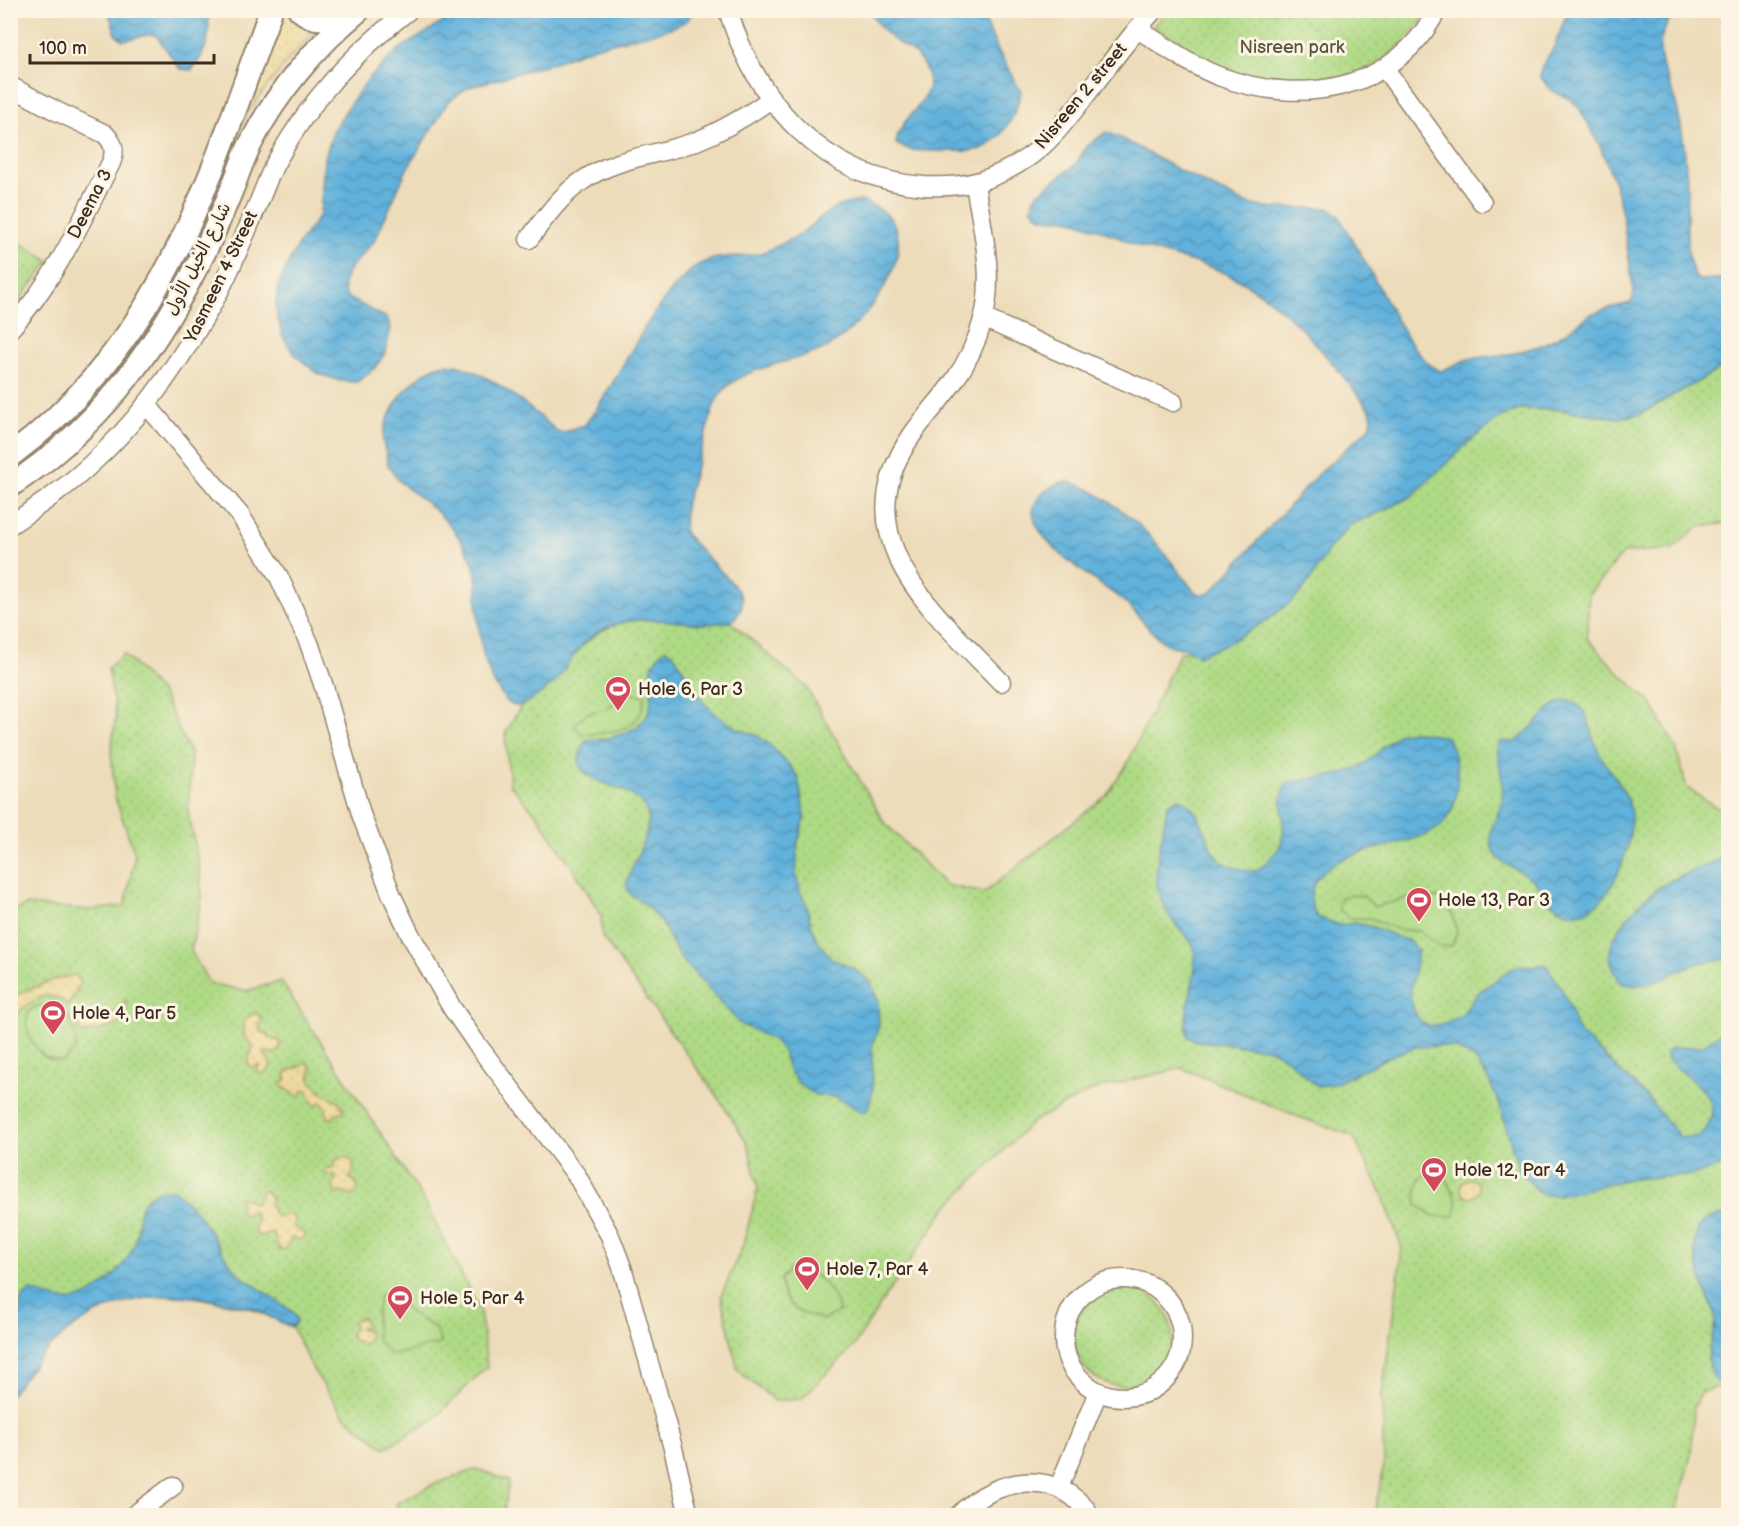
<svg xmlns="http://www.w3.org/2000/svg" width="1739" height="1526" font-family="'Balsamiq Sans','Playpen Sans Arabic',sans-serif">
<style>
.grass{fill:url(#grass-dots);stroke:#758252;stroke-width:1.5}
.sand{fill:url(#sand-dots);stroke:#94825e;stroke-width:1.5}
.pitch{fill:#afda85;stroke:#758252;stroke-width:1.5}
.water{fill:url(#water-waves);stroke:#4e6e7c;stroke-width:1.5}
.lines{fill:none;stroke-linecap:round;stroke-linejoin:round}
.minor-casing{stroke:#94836c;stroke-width:21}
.major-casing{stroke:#94836c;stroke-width:26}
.minor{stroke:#fff;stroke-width:18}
.major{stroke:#fff;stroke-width:22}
.labels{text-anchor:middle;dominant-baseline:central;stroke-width:6;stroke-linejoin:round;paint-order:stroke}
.park-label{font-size:18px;fill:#585638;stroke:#fcf5e5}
.street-label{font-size:18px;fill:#3b2a1e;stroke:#fcf5e5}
.poi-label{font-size:18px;fill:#3b2a1e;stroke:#fcf5e5;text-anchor:start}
</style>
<defs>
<pattern id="grass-dots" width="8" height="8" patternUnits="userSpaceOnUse" patternTransform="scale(1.5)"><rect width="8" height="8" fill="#afda85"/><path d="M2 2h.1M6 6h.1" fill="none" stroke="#97bb72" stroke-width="1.8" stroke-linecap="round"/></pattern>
<pattern id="sand-dots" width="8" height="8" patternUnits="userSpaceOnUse" patternTransform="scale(1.5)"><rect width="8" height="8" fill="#eeda9e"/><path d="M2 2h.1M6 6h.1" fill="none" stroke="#cdbb88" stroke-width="1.8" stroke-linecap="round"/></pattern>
<pattern id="water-waves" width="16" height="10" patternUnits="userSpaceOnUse" patternTransform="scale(1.5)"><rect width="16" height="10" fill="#61b1db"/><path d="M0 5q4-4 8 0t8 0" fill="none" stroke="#5190b1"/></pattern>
</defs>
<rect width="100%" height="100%" fill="#fcf5e5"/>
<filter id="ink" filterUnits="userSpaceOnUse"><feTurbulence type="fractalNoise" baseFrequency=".0167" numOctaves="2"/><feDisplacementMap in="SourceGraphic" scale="12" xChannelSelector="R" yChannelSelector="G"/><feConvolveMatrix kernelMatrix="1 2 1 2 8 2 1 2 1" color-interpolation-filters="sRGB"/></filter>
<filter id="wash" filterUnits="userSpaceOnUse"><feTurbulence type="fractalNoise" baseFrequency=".008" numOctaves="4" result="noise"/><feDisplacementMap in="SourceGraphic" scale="24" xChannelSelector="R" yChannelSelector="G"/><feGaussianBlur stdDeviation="1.35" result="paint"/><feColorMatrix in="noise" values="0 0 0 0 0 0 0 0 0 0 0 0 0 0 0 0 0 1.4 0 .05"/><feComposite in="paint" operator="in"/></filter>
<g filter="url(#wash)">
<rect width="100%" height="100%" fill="#eddcba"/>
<path class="grass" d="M1167,11h263c-13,16 -27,33 -44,46 -37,30 -100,32 -145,18 -31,-11 -60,-32 -88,-49z
M11,238l39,23 -39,49z
M1728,367v156l-30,4 -26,22 -49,4 -34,41 -2,44 28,31 37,35 24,44 11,40 41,27v569l-26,8 -8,15 -3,48 -16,60h-301l10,-50 -2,-69 20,-148 -19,-52 -30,-60 -54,-19 -117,-49 -88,21 -62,33 -85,85 -60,87 -33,52 -53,53 -26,2 -37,-30 -17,-75 22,-51 15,-57 -10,-44 -33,-51 -113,-156 -1,-22 -27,-45 -37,-55 -27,-30 -5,-51 16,-28 35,-25 9,-16 16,-18 17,-14 18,-9 25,-5 32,1 28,4 30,-2 75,65 78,135 62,63 38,8 123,-98 19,-29 54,-114 13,-1 103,-53 15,-19 18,-30 21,-24 33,-14 29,-15 59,-56 30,-23 20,-8h31l67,9 21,-4 78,-44z
M124,654l39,41 28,60 -3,56 11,55 3,31 -11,54 18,32 37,8 35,-10 141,216 58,114 7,55 -54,54 -48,28 -41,-32 -30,-45 -22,-44 -42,-19 -67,-13 -28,1 -30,6 -24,8 -25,14 -27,23 -15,16 -23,31v-481l15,-8 65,5 34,-4 10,-51 -20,-58 -4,-47 5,-34 -8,-48z
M1074 1337a49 49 0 1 1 98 0a49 49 0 1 1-98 0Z
M477,1469l32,12 -6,34h-107l1,-12 35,-18z"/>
<path class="sand" d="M282,11h7l8,10 21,8c-32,30 -58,64 -81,102z
M76,975l4,9 -12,21c-23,-21 -41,-1 -57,15v-23l45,-18z
M126,1000c4,30 -23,28 -45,34l-3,-10c19,-4 39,-5 48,-24z
M252,1014h5l6,5 -4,5 1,8 8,2 1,4 9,2 3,4 -2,7 -3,2 -11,-1 -1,1 7,11 -2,6 -5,4 -7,-2 2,-7 -8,3 -3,-6 5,-16 -9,-10v-16z
M307,1062l4,4 -1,14 10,12 17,8 7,9 -1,3 -7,1 -3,6 -5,-2 -4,-13 -5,-1 -3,2 -3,-2 -6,-13h-4l-4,7 -17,-11v-3l5,-4 -2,-5c7,-8 16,-4 22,-12z
M345,1157c13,5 10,14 4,21l7,4 2,8 -6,6 -9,-4 -4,2 -4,-1 -2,-7 3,-9 -11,-3 1,-5 8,-2 2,-7z
M1461 1188a9 9 0 1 1 18 0a9 9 0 1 1-18 0Z
M262,1191h3l6,6 -1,9 6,11 15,-3 3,4v9l11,7 -4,6 -10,-2 -5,11h-7l-6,-17 -13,5 -6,-6 3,-12 -4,-8 -8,3 -4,-1 -2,-14 6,-1 10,6z
M363,1317l4,9 -6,1 -1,2 7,2 2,4 -2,7 -5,2 -9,-4 -3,-6 4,-5v-8z"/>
<path class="pitch" d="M628,693l17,3c-4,38 -32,35 -62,39l-9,-10 12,-11 21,-6z
M1351,895l12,1 12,11 41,-11 28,3 9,17 4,15 -5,15 -12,1 -21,-16 -23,-2 -26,-11h-20l-11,-8 1,-12z
M40,1005c27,2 36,17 36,43l-13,14 -19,-5 -14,-18 -4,-15 3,-13z
M1432,1168l10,2c5,14 21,31 12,45 -16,5 -26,0 -37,-11 -2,-16 1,-26 15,-36z
M793,1266c26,7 37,20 47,45l-17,9c-25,-8 -38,-11 -43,-40z
M394,1288l14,24 26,15 7,16 -50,13 -14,-16 -1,-24 3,-19z"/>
<path class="water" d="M462,10l231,1 -6,10 -21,9 -71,17 -43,16 -85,25 -19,14 -41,67 -32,71 -25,28 -6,13v10l4,7 39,20 4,10 -6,25 -10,15 -18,14 -17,-1 -23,-8 -22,-18 -12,-18 -6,-21 -1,-14 3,-20 20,-39 21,-28 4,-55 10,-31 16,-25 20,-27 28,-27z
M108,11h99c5,23 0,40 -15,59l-12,-1 -24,-34c-12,-2 -22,5 -34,5l-6,-6z
M871,11h110l16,37 24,44c-5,22 -17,46 -38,56 -13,5 -28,3 -41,3 -17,0 -31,1 -46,-7 3,-36 57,-45 20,-89 -5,-5 -10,-6 -15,-10 -12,-8 -25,-20 -30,-34z
M1568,11h107c-8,14 -16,24 -15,41 1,17 10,32 15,48 8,28 11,57 12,86 2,27 -6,73 11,94l30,-2v89l-10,3 -78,44 -21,4 -67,-9h-31l-20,8 -30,23 -59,56 -29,15 -33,14 -21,24 -18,30 -15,19 -27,21 -39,23 -32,14c-9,-10 -18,-7 -29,-11 -11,-3 -32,-32 -42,-41 -22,-20 -129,-77 -82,-113 5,-4 13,-9 20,-9 22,0 66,34 81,50 18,18 32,40 49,60l9,3 7,-3 106,-117 53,-48 2,-8 -2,-9c-41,-51 -83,-109 -145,-137 -27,-12 -57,-17 -84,-26 -17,-6 -33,-15 -51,-21 -8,-3 -18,-7 -26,-7 -14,-1 -23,2 -33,-11l4,-12 41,-32 11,-18 19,-14 17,7 59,33 63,31 21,5h62l11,8c9,17 19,33 28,49 15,26 46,97 74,106l27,-12 47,-6 27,-8 23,-12 26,-19 22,-7 18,-4 3,-9 -12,-81 -8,-32 -13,-32 -22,-41 -9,-9 -20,-9 -10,-14 2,-10 12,-19z
M861,201c11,4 27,10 33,23 18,39 -27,94 -57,117 -33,26 -109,19 -124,68l-28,97 -1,26c12,17 51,49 57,65 4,11 -3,19 -10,25 -10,1 -21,2 -31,2 -35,-3 -70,-11 -102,8 -19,12 -28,30 -41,48 -5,6 -33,27 -41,26 -8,-1 -12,-8 -16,-14 -18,-24 -21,-57 -23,-86 0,-15 1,-31 -5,-45 -9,-21 -26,-42 -44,-57 -13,-11 -31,-21 -39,-37 -2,-3 -2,-9 -3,-13 -1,-5 -4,-12 -3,-18 2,-15 11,-32 21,-44 9,-10 23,-23 36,-27 34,-8 95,47 119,68 10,0 16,-8 25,-7 37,-47 57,-107 100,-149 5,-4 11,-12 18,-14 22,-11 49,-2 71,-15 11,-5 23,-11 32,-18 23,-17 25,-25 56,-29z
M665,649l8,4 30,49 16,15 18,11 19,7 14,10 19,20 9,12 7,40 -7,25 -2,33 5,19 5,9 5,21 6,16 15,19 21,9 18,14 7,20 1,24 -7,21 1,42 -5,21 -7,2 -25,-15 -21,-2 -16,-11 -12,-17 -4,-16 -11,-12 -32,-15 -61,-68 -17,-33 -17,-19 -14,-9 -5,-9c4,-20 28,-55 21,-74 -11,-35 -91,-21 -61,-72 22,0 55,-6 63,-30 8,-23 -9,-40 16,-61z
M1567,700c27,10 20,29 31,51 11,22 31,38 33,63 3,31 -25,117 -69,96 -11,-5 -17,-16 -25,-26 -13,-15 -41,-17 -46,-40 -3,-16 6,-25 10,-39 4,-19 -2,-40 -4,-59l4,-5 15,1 39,-38z
M1412,731l35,6c9,19 13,36 9,58 -2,10 -5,21 -13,29 -25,23 -80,20 -112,42 -9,6 -14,10 -18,21 -4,11 -2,20 4,30l23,8 16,-2 17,4 37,15 8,8 -8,45 4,16 7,11 9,4 15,-3 16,-7 18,-24 37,-26 30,-1c9,12 17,24 23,39 3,10 4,18 10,28l67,64 34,41c11,1 20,1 26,-8 22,-35 -22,-51 -40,-71v-6l7,-4 29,-2 26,-19v135c-35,21 -70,12 -108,19 -25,5 -52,16 -78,14l-23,-24 -20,-68 -12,-26 -11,-16 -18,-12 -16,-3 -26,1 -23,8 -58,29 -18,2 -29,-26 -17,-11 -74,-8 -9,-4c-8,-26 12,-61 6,-87 -3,-13 -15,-20 -22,-30 -23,-32 -16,-54 -9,-89 2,-9 2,-19 5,-27l11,-6c40,21 14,72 78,73 7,-7 18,-16 23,-25 9,-20 -4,-43 6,-63l56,-9 15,-6 11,-7 30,-27z
M1722,858l6,2v99c-10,2 -22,1 -32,5 -29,9 -43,28 -75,19 -6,-9 -11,-19 -11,-30 1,-22 35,-58 53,-68 19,-11 40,-18 59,-27z
M159,1190h15l17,16 10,12 29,46 10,11 54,38 3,8 -5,6c-15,-5 -28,-15 -42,-20 -9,-2 -18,-3 -27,-5 -67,-15 -124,-2 -174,46 -15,14 -25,31 -38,46v-42l8,-27 2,-26 9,-9c33,13 48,17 77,-8 11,-9 21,-23 27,-37 10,-24 -5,-40 25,-55z
M1728,1215v167l-10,1c-20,-25 -3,-39 -3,-66 0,-8 -5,-15 -8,-22 -7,-22 -25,-63 3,-77 5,-2 13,-2 18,-3z"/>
</g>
<g filter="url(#ink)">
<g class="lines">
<g class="minor-casing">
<path id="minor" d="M728,10c28,93 96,169 196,176 42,2 69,-5 103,-28 23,-15 39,-38 56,-59 23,-30 45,-61 71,-89
M1137,29c27,16 54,37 84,48 80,29 174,15 216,-67
M1385,69l97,133
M10,86l46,25 49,23c9,9 11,17 6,29 -30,58 -56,118 -101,166
M975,184c7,43 20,93 8,136 -6,21 -16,43 -29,61 -13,19 -29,35 -42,54 -72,103 23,178 89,247
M529,239c16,-21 31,-43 53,-58 34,-24 74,-25 112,-39 28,-11 53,-26 77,-43
M983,318l190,84
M146,404l94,111 39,62 30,66 15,44 38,130 30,79 18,38 42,74 24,35 101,133 33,60 12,31 51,181 16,68
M10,525c28,-19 56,-37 80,-60 47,-42 85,-96 116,-150 21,-35 36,-74 52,-111 6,-14 11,-29 18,-42 35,-64 76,-107 133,-152
M1064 1338a59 59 0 1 1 118 0a59 59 0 1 1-118 0Z
M1059,1487l39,-95
M133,1516l40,-30
M958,1516c38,-40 99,-49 133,0"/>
</g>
<g class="major-casing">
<path id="major" d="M300,10c15,13 30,9 47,0
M10,456c153,-113 199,-276 261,-446
M10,486c85,-56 140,-128 186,-218 14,-25 25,-52 36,-79 6,-15 11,-31 19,-46 25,-50 65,-97 108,-133"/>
</g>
<use href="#minor" class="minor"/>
<use href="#major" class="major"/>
</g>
</g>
<defs>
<g id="stadium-pin" transform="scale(1.35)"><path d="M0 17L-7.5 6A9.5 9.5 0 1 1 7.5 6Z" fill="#d1495b" stroke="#fcf5e5"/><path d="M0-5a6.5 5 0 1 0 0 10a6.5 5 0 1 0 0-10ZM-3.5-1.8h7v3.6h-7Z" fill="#fff"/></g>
</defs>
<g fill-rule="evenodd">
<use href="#stadium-pin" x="618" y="689"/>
<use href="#stadium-pin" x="1419" y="900"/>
<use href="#stadium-pin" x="53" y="1013"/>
<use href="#stadium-pin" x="1434" y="1170"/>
<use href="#stadium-pin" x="807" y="1269"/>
<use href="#stadium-pin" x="400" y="1298"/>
</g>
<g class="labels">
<g class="park-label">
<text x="1292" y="47">Nisreen park</text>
</g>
<g class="street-label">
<text transform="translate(1081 96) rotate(-50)">Nisreen 2 street</text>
<text transform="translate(90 204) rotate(-63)">Deema 3</text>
<text transform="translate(198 259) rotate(-63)">شارع الخيل الأول</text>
<text transform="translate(221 277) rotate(-64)">Yasmeen 4 Street</text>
</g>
<g class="poi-label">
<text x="638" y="689">Hole 6, Par 3</text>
<text x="1438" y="900">Hole 13, Par 3</text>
<text x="72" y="1013">Hole 4, Par 5</text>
<text x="1454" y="1170">Hole 12, Par 4</text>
<text x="826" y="1269">Hole 7, Par 4</text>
<text x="420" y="1298">Hole 5, Par 4</text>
</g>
</g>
<rect width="1739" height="1526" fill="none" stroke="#fcf5e5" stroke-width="36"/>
<path d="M30 54v9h184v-9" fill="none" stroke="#3b2a1e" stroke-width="3"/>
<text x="39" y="54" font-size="18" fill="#3b2a1e" stroke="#fcf5e5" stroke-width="4.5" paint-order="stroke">100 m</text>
</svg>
